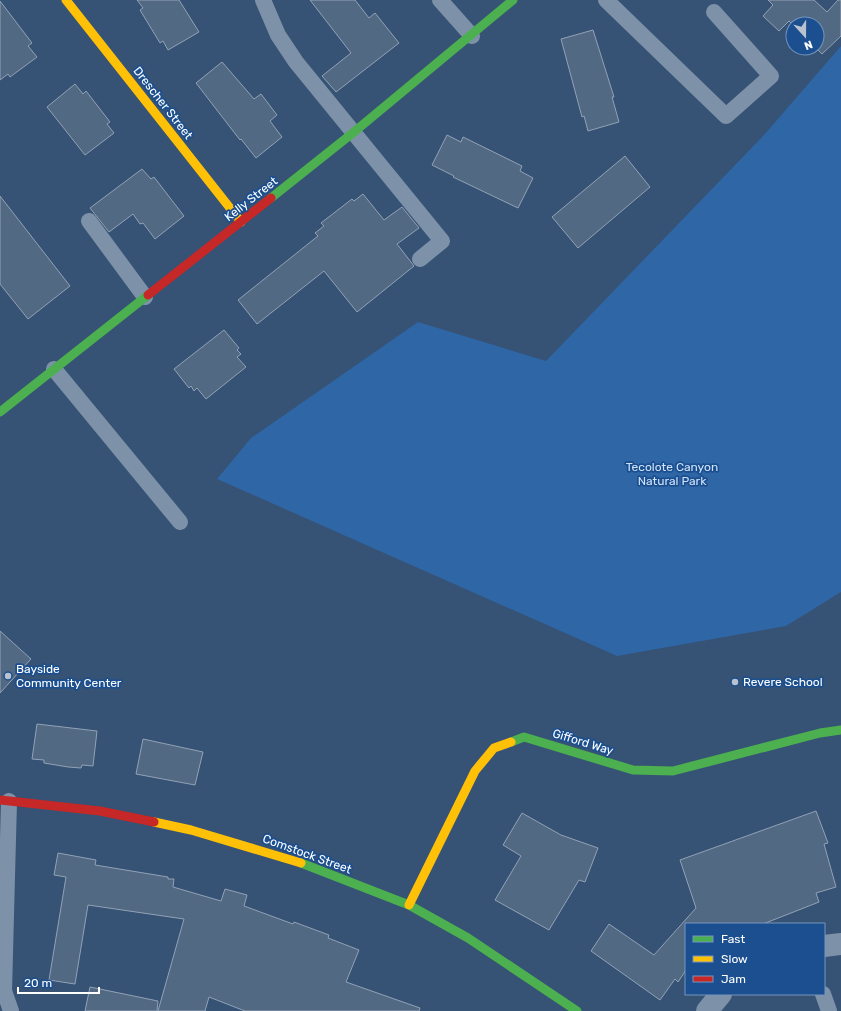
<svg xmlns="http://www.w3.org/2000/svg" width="841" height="1011" font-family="Rubik,sans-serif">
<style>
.green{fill:#2f66a5}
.building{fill:#526984;stroke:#92a2b6}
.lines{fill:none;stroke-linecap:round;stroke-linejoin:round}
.lane{stroke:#7d92a8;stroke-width:16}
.street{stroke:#7d92a8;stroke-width:22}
.fast{stroke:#4caf50;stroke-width:9}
.slow{stroke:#ffc107;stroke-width:9}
.jam{stroke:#c62828;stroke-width:9}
.poi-dot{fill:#b9c2ce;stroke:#1b4f8f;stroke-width:1.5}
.labels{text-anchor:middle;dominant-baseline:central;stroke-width:3.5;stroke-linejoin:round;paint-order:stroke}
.street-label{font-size:12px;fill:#fff;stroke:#1b4f8f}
.park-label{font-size:12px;fill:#cfe3fa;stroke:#1b4f8f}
.poi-label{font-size:12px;fill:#fff;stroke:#1b4f8f;text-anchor:start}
</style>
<rect width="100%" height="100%" fill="#365274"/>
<path class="green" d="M841,46v546l-55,34 -169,30 -400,-177 34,-41 167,-116 128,39 218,-226z"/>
<path class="building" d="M137,0h42l20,32 -31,18 -5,-9 -3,2 -20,-33 3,-2z
M310,0h45l14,18 6,-5 24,30 -63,49 -14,-16 29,-23z
M768,0h46l13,12 11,-12h3v36l-19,18 -6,-6 1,-24 -24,1 -4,-4 -10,10 -16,-15 10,-11z
M0,1l32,42 -4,3 9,11 -27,20 -2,-3 -8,6z
M593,30l21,67h-2l7,25 -31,9 -4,-15 -2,1 -21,-78z
M222,62l32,37 7,-5 16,21 -7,6 12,16 -26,21 -15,-19 -1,1 -44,-57z
M75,84l8,10 3,-3 24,31 -3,2 7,9 -29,22 -38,-48z
M447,135l14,7 2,-5 59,29 -2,5 13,7 -15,30 -65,-31 1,-1 -22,-11z
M625,156l25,31 -72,61 -26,-31z
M142,169l9,10 3,-2 30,39 -29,23 -12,-16 -3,1 -7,-10 -24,18 -19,-24z
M363,194l21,26 18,-13 17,21 -22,16 17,22 -57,46 -33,-41 -67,53 -19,-24 80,-64 -3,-3 9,-7 -3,-3 31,-24 2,2z
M0,196l70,90 -42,33 -28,-35z
M224,330l15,18 -2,2 4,4 -4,3 9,10 -40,32 -9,-11 -3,3 -3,-5 -2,2 -15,-19z
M0,631l31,28 -31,34z
M37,724l60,7 -4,35 -11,-1 -1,3 -13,-1 -24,-4v-3l-12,-1z
M143,739l60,13 -8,33 -59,-11z
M816,811l12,32 -4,1 12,43 -20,6 3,9 -56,22h-77v46l-8,12 -3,-3 -15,21 -69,-49 18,-27 45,31 42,-47 -16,-48z
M522,813l39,22 37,13 -13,34 -6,-2 -30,50 -54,-30 26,-44 -18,-11z
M58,853l38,7 -1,5 73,12v2h6l-1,8 48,14 4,-12 22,6 -3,11 49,18 1,-2 35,13 -1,3 31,12 -13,32 74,26 -1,3h-174l-36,-14 -4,14h-47l26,-92 -96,-14 -13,79 -26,-4 17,-103 -12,-2z
M90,987l68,14 -1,10h-72z"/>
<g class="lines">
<path class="lane" d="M263,0l15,35 18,27 146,179 -22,18
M440,0l32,36
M606,0l120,116 45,-40 -57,-64
M89,221l56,76
M54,369l126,153
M9,801l-5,190 7,20
M823,994l6,17"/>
<path class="street" d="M824,946l17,-2
M707,1011l14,-17"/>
<path class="fast" d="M271,198l83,-66 159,-132
M0,412l148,-117
M511,742l13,-5 109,33 40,1 147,-38 21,-3
M301,863l108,42 59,33 109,73"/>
<path class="slow" d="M66,0l175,222
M154,822l37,8 110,33
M409,905l66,-134 19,-23 17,-6"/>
<path class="jam" d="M148,295l123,-97
M0,800l100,11 54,11"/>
</g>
<g class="poi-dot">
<circle cx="8" cy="676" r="4"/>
<circle cx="735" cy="682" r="4"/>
</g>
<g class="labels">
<g class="street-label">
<text transform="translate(163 103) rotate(52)">Drescher Street</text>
<text transform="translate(251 199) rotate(-38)">Kelly Street</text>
<text transform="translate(583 742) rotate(17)">Gifford Way</text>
<text transform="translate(307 854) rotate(20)">Comstock Street</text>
</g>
<g class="park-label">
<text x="672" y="467">Tecolote Canyon<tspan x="672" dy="14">Natural Park</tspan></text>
</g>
<g class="poi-label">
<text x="16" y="669">Bayside<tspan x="16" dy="14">Community Center</tspan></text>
<text x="743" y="682">Revere School</text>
</g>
</g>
<rect x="685" y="923" width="140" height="72" fill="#1b4f8f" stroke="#7695bc"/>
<rect x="693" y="936" width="20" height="6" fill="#4caf50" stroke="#7695bc"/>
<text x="721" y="943" font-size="12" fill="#ffffff">Fast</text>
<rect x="693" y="956" width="20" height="6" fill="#ffc107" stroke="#7695bc"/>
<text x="721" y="963" font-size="12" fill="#ffffff">Slow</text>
<rect x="693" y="976" width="20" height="6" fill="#c62828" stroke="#7695bc"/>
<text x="721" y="983" font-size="12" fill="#ffffff">Jam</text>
<g transform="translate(805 36) rotate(159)"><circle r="19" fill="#1b4f8f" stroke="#7695bc"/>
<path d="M0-3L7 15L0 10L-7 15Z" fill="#b9c2ce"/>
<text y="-6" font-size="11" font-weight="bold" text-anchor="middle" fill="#ffffff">N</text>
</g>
<path d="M18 987v6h81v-6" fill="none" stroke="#ffffff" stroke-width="2"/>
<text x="24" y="987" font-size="12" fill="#ffffff" stroke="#1b4f8f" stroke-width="3" paint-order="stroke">20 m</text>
</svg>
